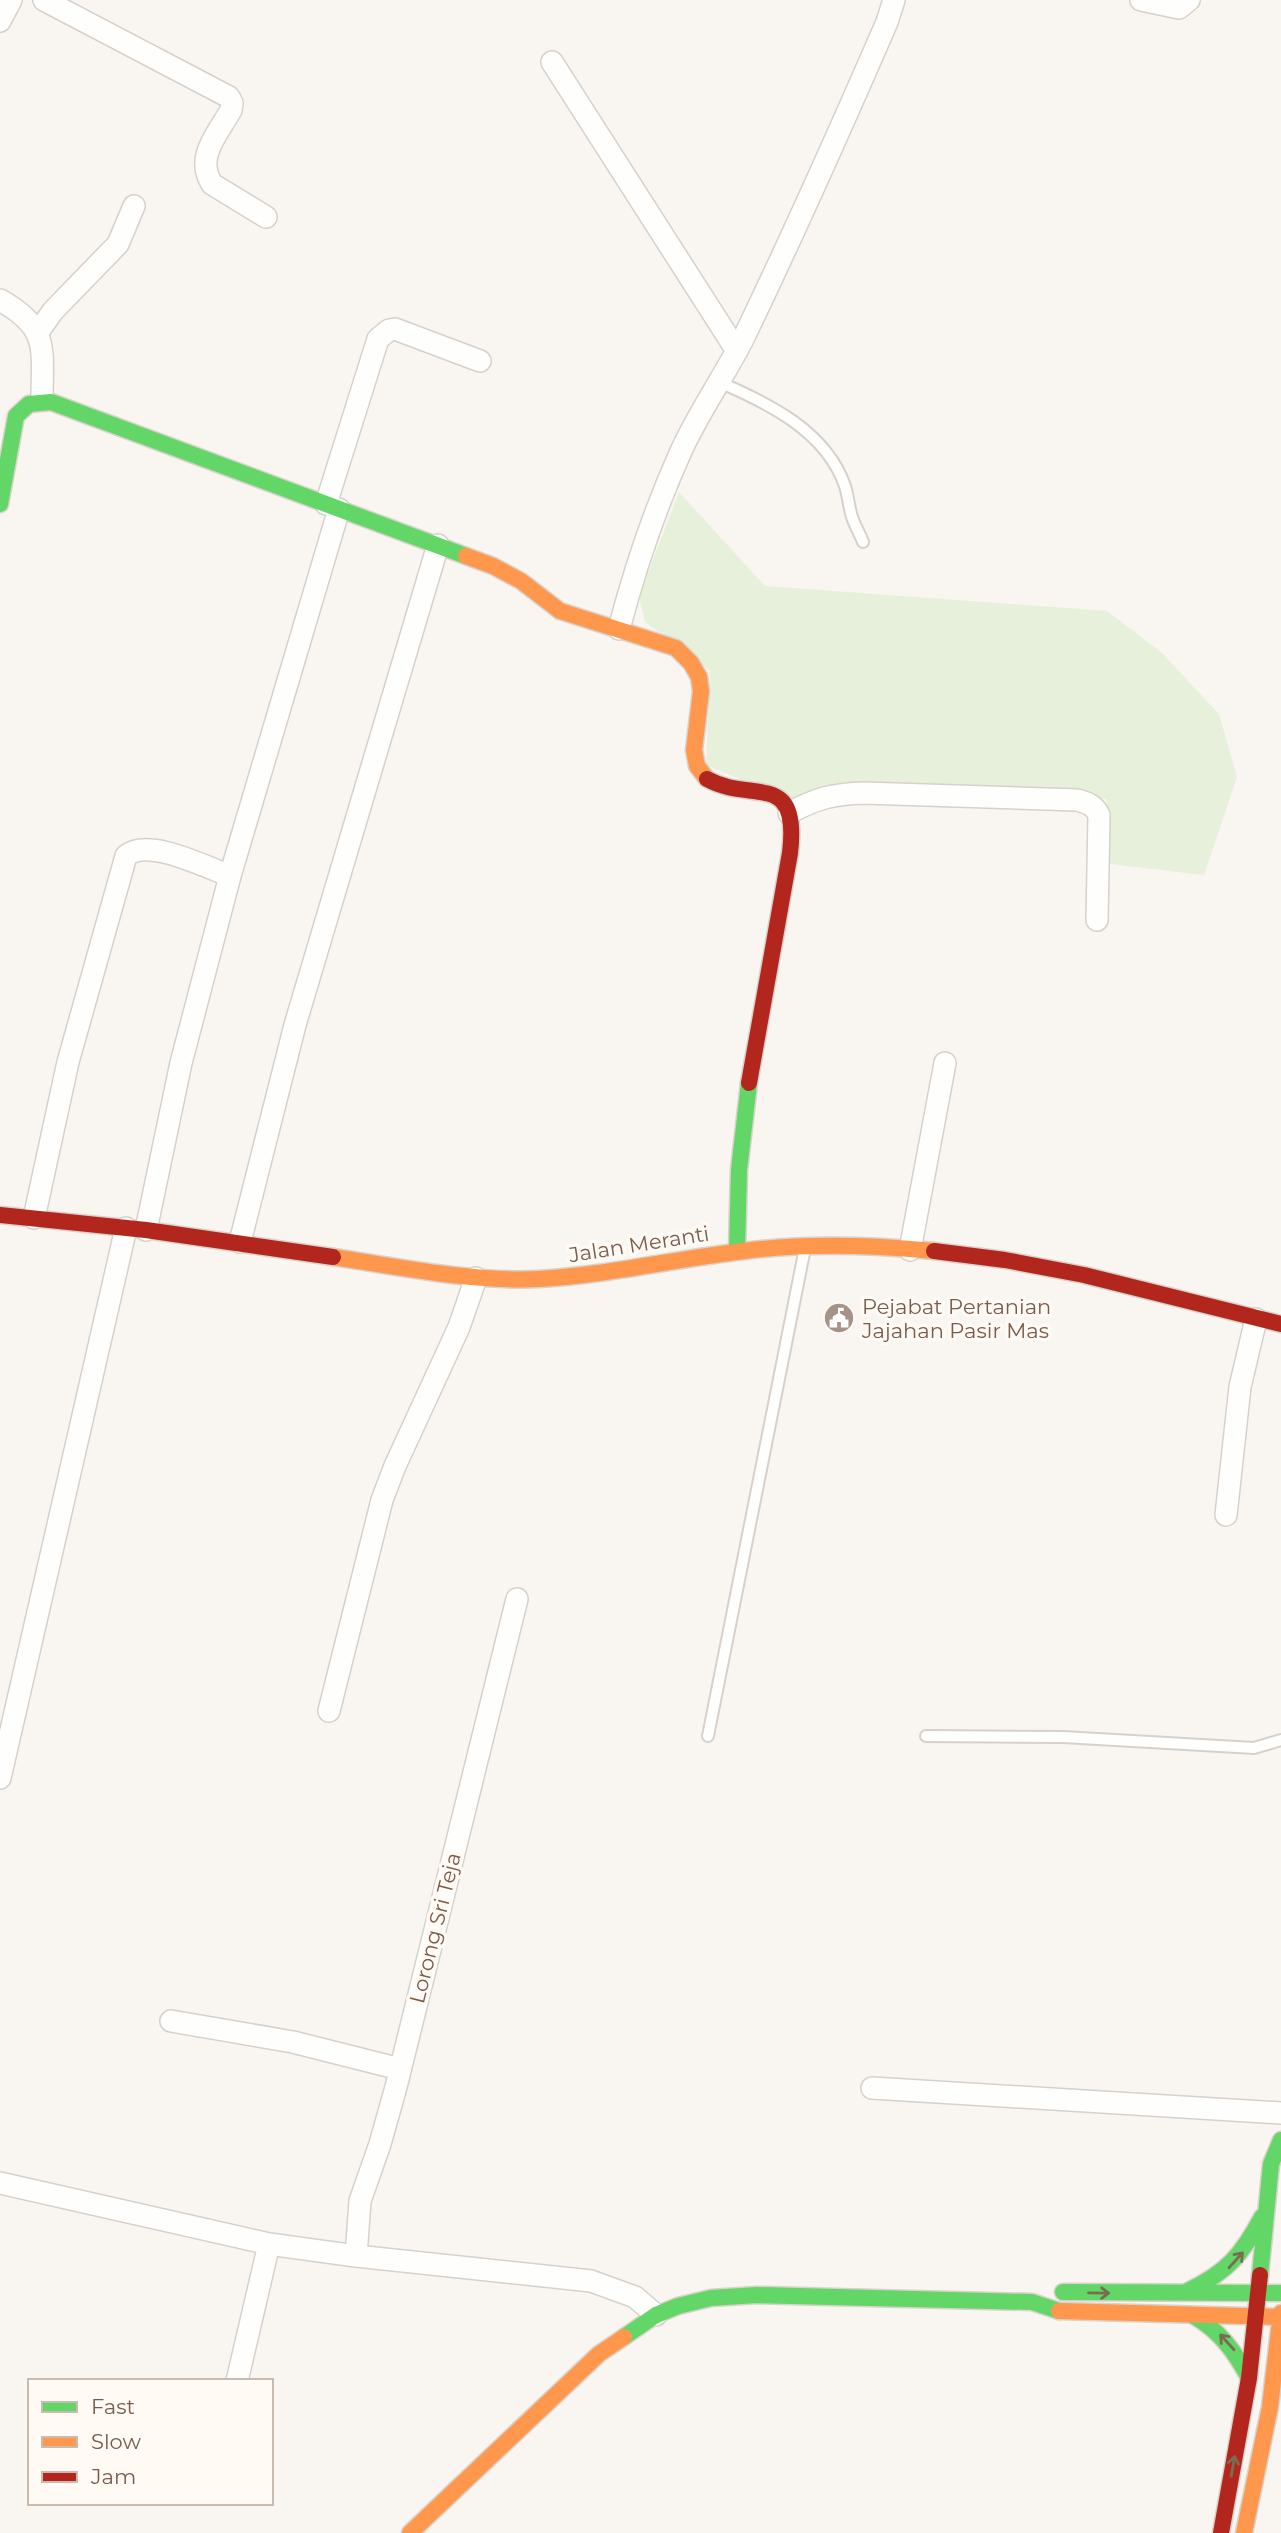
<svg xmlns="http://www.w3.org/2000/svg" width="1281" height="2533" font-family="Montserrat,sans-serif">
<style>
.green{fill:#e7f0db}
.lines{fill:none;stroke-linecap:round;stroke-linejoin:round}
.lane-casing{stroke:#d7d1cb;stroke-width:14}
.street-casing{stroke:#d7d1cb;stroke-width:24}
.fast-casing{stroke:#d9d2cb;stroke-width:19}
.slow-casing{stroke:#d9d2cb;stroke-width:19}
.jam-casing{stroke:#d9d2cb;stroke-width:19}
.lane{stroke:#fefefd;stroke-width:10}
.street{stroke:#fefefd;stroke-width:21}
.fast{stroke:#63d668;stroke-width:16}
.slow{stroke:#ff974d;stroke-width:16}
.jam{stroke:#b3261e;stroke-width:16}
.oneway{stroke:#776e51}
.labels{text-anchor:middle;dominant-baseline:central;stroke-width:7;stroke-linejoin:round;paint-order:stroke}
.street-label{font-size:21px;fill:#7a5c4d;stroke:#fffaf3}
.poi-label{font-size:21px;fill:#7a5c4d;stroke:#fffaf3;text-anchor:start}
</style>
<rect width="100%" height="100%" fill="#f9f5f0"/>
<path class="green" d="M679,492l86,94 342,25 55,42 57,61 18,63 -33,98 -94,-11 -4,-65 -261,-17 -54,18 -85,-35 4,-94 -65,-49 -6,-26z"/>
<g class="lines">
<g class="lane-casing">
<path id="lane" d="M719,382c49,21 107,49 126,104 3,10 4,21 7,31 3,9 8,17 11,25
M708,1736l97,-488
M926,1736l137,1 191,11 27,-8"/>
</g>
<g class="street-casing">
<path id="street" d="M44,0l185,97 3,6 -1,7c-14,25 -36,47 -19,74l54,33
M1141,0l38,8 10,-8
M0,21l11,-21
M552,62l185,289
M0,300c50,28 42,48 42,100
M38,332l15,-21 65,-67 16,-38
M326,504l52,-165 11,-9 6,-1 85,32
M619,629c16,-61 37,-123 63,-180 18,-39 43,-74 62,-112 50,-104 97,-209 143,-315l7,-22
M789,813c28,-15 44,-19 75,-20l213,7c11,3 17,5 22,15l-2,105
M34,1218l34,-156 58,-206c21,-19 80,11 104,20
M146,1230l35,-167 49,-187 109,-367
M240,1242l55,-217 143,-480
M910,1250l35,-187
M1226,1515l14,-128 16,-68
M329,1711l53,-211 13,-34 64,-139 17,-49
M0,1778l126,-550
M171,2021l122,21 107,27
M872,2088l409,25
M0,2183l269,61 87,12 235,25 44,16 21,18
M356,2256l4,-55 20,-57 16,-57 121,-488
M237,2381l32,-137"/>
</g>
<g class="fast-casing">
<path id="fast" d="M0,504l16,-88 13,-12 22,-2 415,154
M737,1250l2,-80 10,-87
M1260,2275l11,-111 10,-24
M1188,2291c39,-19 54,-36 74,-74
M1063,2292l218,1
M1194,2316c26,15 41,36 55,62
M624,2337l32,-22 22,-9 33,-8 46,-3 275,7 27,9"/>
</g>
<g class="slow-casing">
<path id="slow" d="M466,556l27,10 28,15 39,30 116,37 15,15 8,14 2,14 -7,59 3,16 10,13
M333,1257c68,10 137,25 206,22 69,-4 136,-20 205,-28 63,-8 127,-6 190,0
M1059,2311l222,6
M410,2533l189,-179 25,-17
M1244,2533l26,-126 11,-94"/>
</g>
<g class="jam-casing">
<path id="jam" d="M707,779c45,25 93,-10 83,74l-41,230
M0,1215l146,15 187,27
M934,1251l71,9 79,15 197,49
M1221,2533l28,-155 11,-103"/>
</g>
<use href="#lane" class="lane"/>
<use href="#street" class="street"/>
<use href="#fast" class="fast"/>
<use href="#slow" class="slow"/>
<use href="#jam" class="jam"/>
</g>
<defs><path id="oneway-shaft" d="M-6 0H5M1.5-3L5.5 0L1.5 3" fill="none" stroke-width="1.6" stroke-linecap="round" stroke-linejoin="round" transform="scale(1.75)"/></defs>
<g class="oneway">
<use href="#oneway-shaft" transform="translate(1236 2260) rotate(-48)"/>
<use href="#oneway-shaft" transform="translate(1099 2293) rotate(1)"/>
<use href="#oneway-shaft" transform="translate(1227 2342) rotate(-132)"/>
<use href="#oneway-shaft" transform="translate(1233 2466) rotate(-80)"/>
</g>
<defs>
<g id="civic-disc" transform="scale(1.575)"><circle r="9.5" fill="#a69286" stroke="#fffaf3"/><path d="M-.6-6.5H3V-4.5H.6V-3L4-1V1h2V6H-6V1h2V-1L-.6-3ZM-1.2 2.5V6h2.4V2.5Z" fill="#fff"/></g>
</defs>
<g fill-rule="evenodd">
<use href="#civic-disc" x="839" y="1318"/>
</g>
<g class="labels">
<g class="street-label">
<text transform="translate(639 1244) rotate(-9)">Jalan Meranti</text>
<text transform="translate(435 1928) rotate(-76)">Lorong Sri Teja</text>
</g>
<g class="poi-label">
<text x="862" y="1306">Pejabat Pertanian<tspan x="862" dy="24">Jajahan Pasir Mas</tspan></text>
</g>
</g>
<rect x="28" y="2379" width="245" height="126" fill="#fffaf3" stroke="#cabbb1" stroke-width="2"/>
<rect x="42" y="2402" width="35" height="10" fill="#63d668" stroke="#cabbb1" stroke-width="2"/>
<text x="91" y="2414" font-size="21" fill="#7a5c4d">Fast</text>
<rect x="42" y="2437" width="35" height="10" fill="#ff974d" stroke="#cabbb1" stroke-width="2"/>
<text x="91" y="2449" font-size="21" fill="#7a5c4d">Slow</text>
<rect x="42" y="2472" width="35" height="10" fill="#b3261e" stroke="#cabbb1" stroke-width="2"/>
<text x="91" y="2484" font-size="21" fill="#7a5c4d">Jam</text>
</svg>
